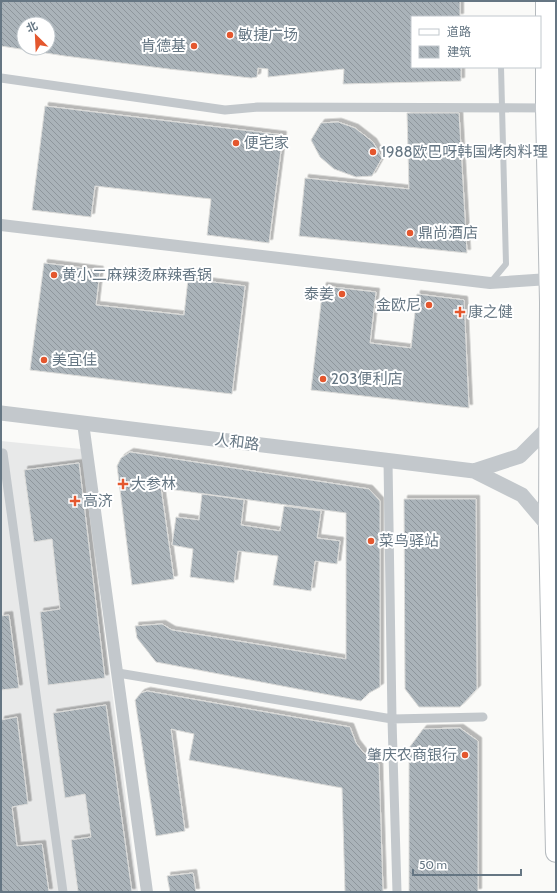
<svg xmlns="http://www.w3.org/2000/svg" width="557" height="893" font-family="Cabin,'Noto Sans SC',sans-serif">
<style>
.built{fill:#e8e9e9}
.building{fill:url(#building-back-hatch);stroke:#dcdcda;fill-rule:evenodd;filter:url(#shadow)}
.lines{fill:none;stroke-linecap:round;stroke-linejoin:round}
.primary-casing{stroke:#b5babe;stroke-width:22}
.service{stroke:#c3c8cc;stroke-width:6}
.pedestrian{stroke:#c3c8cc;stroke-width:9}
.minor{stroke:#c3c8cc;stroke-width:12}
.tertiary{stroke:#c3c8cc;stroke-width:15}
.primary{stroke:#fff;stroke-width:20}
.poi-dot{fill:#e4572e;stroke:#fff;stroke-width:1.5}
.labels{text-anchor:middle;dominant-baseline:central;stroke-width:4;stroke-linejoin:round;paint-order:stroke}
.poi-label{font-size:15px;fill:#657683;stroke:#fff;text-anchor:start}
.street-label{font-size:15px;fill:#657683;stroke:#fff}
</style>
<defs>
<pattern id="building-back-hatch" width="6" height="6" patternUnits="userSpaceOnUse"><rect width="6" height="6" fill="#aab3b9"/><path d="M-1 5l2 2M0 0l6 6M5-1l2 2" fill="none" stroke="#8e969c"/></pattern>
<filter id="shadow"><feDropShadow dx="3.5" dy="-3.5" stdDeviation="0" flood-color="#0004"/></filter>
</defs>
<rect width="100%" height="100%" fill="#fafaf8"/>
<path class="built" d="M1,441l80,8 57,443h-137z"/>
<path class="building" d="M1,1h459v16h-48v50h49v14l-118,3 1,-15 -76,8v-8l-10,-1 -1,9 -6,1 -82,-9 -104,-13 -64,-10zM24,24h24v24h-24z
M45,106l238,29 -14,108 -62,-8 4,-36 -116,-13 -4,31 -59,-7z
M407,113h52l8,140 -168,-17 6,-58 104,11z
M338,122l17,6 18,14 9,16 -10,18 -16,1 -22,-8 -14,-12 -9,-17 10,-17z
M44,263l56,7 -4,35 88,10 4,-36 57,7 -13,108 -202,-24z
M323,286l53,6 -6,51 41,5 6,-54 47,6 5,108 -158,-18z
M130,452l239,37 11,12v186l-11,6 -8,8 -205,-39 -19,-24 -2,-12 27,-2 10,6 174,29v-146l-185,-25 13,91 -42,6 -15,-119 4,-8z
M79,463l26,215 -57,7 -8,-73 20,-3 -8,-70 -18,3 -10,-72z
M202,494l42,6 -3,25 39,6 4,-25 37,5 -4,27 23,3 -3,23 -22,-3 -4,30 -38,-6 5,-29 -40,-5 -4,32 -44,-6 3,-28 -21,-4 4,-28 23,3z
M404,499h72l1,190 -17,18h-41l-14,-18z
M9,615l10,73 -18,2v-74z
M147,691l203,36 6,16 7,9 16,12 4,128h-38l-3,-104 -153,-28 5,-26 -23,-5 14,102 -29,5 -21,-136 6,-7z
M106,705l26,187h-54l-7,-52 20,-3 -6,-43 -20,4 -12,-85z
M17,717l11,87 -16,3 5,39 25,-2 7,48h-48v-172z
M460,728l18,13v151h-69v-144l14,-19z
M193,873l3,19h-26l-3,-16z"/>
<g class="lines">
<g class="primary-casing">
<path id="primary" d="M546,1v107l4,194 -1,225 7,325"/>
</g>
<path class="service" d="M491,282l15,-18 -5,-197"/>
<path class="pedestrian" d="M1,78l224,32 33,-3 288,1
M3,453l60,439
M388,461l4,258 5,173
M118,673l274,46 91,-2"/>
<path class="minor" d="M1,225l489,58 59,-4
M83,423l64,469"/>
<path class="tertiary" d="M1,413l473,58 48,24 27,32
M474,471l46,-15 30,-30"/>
<use href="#primary" class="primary"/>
</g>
<g class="poi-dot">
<circle cx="230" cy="35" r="4"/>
<circle cx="194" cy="46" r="4"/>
<circle cx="236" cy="143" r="4"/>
<circle cx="373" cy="152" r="4"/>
<circle cx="410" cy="233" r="4"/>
<circle cx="54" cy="275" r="4"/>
<circle cx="342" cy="294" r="4"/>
<circle cx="429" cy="305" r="4"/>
<path d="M458 306h4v4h4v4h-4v4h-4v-4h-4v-4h4z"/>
<circle cx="44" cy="360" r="4"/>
<circle cx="323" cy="379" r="4"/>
<path d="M121 478h4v4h4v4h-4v4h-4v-4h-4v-4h4z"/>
<path d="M73 495h4v4h4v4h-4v4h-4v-4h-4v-4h4z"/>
<circle cx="371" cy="541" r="4"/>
<circle cx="465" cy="755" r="4"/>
</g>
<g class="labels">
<g class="poi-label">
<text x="238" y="35">敏捷广场</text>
<text x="186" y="46" text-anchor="end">肯德基</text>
<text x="244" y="143">便宅家</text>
<text x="381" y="152">1988欧巴呀韩国烤肉料理</text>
<text x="418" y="233">鼎尚酒店</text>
<text x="62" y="275">黄小二麻辣烫麻辣香锅</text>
<text x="334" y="294" text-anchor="end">泰姜</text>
<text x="421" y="305" text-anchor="end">金欧尼</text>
<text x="468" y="312">康之健</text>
<text x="52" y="360">美宜佳</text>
<text x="331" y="379">203便利店</text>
<text x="131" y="484">大参林</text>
<text x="83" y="501">高济</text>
<text x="379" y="541">菜鸟驿站</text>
<text x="457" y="755" text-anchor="end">肇庆农商银行</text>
</g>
<g class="street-label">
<text transform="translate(237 442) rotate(7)">人和路</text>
</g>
</g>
<rect width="557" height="893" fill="none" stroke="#657683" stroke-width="4"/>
<rect x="411" y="16" width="130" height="52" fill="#ffffff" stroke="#c1c8cd"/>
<rect x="419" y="29" width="20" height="6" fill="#ffffff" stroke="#c1c8cd"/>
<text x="447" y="36" font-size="12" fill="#657683">道路</text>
<rect x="419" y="46" width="20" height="12" fill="url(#building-back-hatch)" stroke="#c1c8cd"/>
<text x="447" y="56" font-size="12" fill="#657683">建筑</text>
<g transform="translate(36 36) rotate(336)"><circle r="19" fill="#ffffff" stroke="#c1c8cd"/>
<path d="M0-3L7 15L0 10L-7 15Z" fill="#e4572e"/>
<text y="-6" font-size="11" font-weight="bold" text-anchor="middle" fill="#657683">北</text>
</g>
<path d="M413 869v6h108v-6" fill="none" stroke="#657683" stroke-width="2"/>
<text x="419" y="869" font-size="12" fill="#657683" stroke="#ffffff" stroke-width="3" paint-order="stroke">50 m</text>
</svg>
